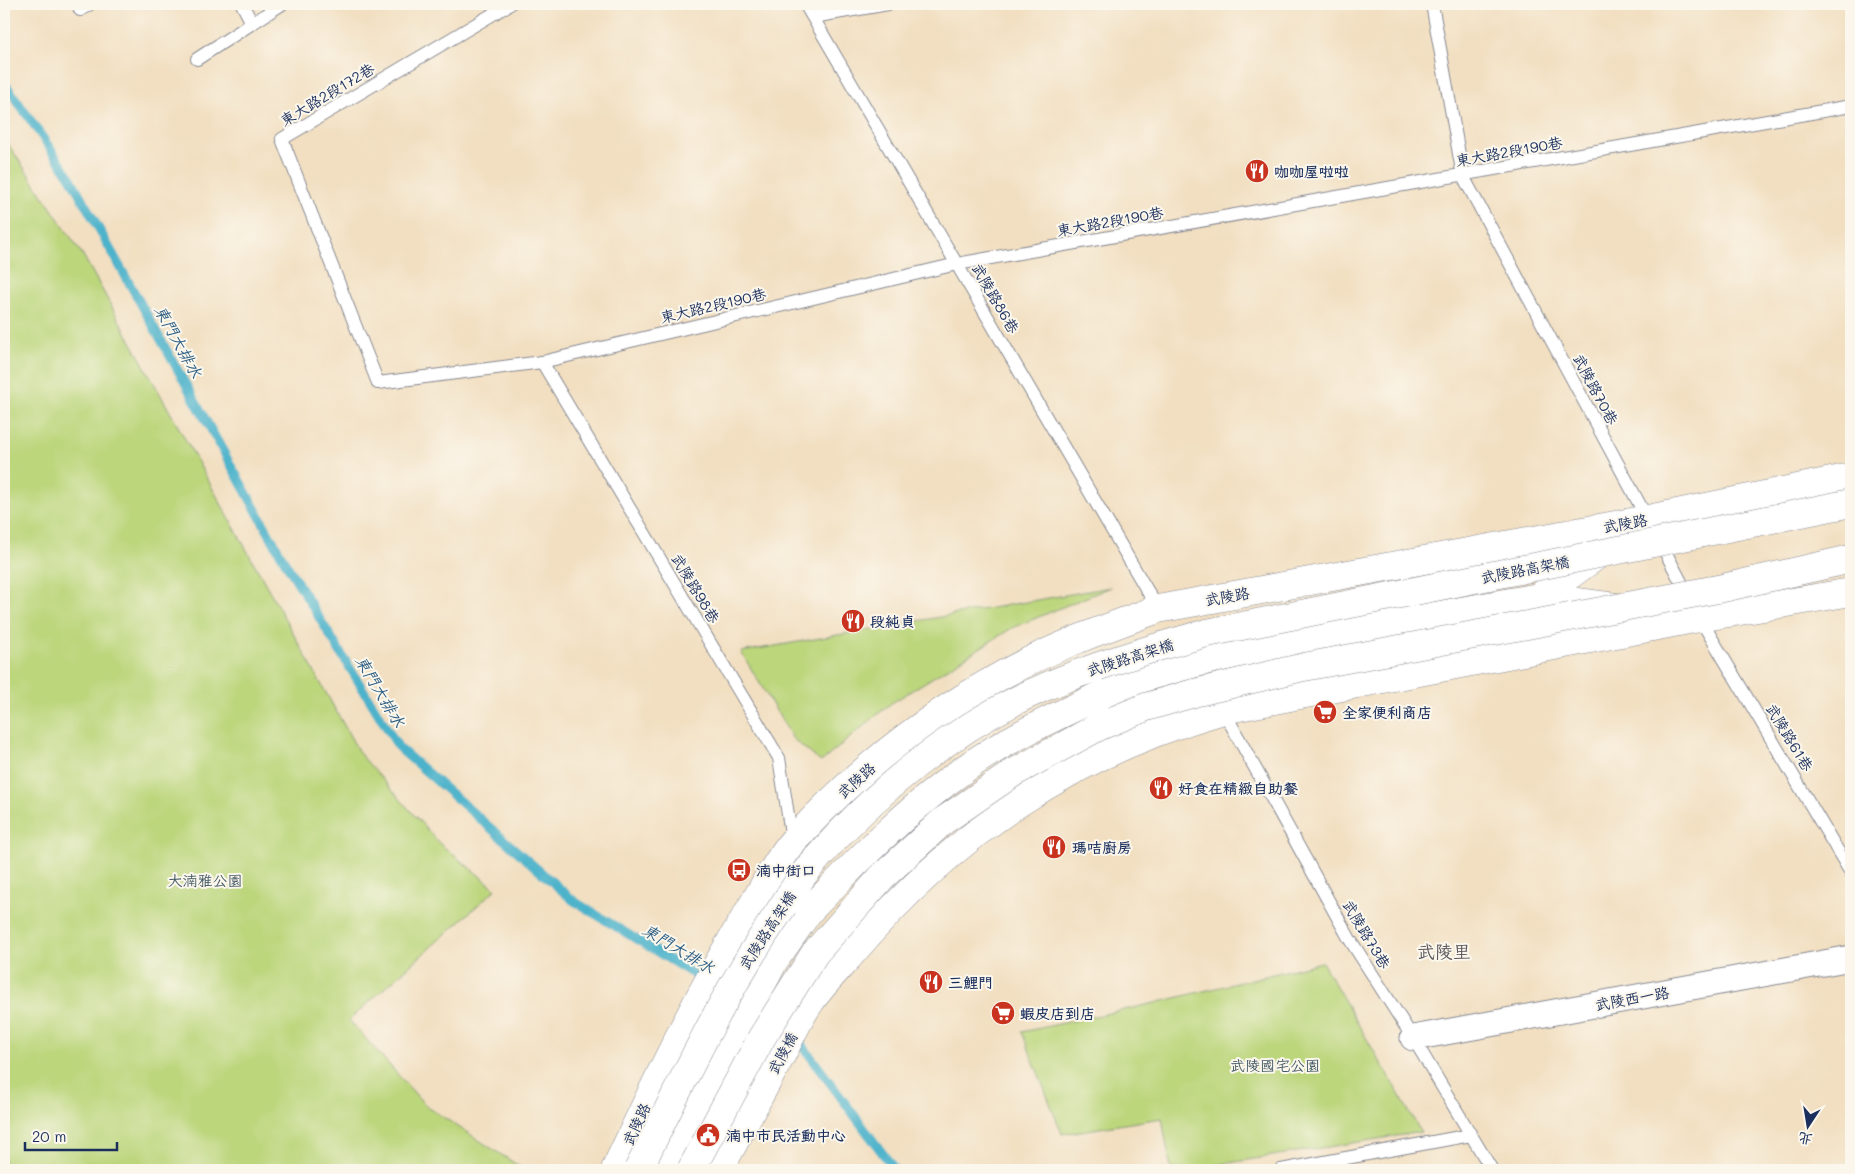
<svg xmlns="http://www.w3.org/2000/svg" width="1855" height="1174" font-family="Mali,'LXGW WenKai TC',sans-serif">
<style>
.green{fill:#bcd67b;stroke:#6c826c}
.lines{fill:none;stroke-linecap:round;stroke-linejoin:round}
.stream{stroke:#4db3cb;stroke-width:9}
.service-casing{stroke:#868790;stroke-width:14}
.minor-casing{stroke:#868790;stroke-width:27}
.tertiary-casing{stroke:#868790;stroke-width:29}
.trunk-casing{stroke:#868790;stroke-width:29}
.service{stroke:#fff;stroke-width:12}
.minor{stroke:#fff;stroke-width:25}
.tertiary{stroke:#fff;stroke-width:28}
.trunk{stroke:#fff;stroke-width:28}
.trunk-bridge-casing{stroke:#868790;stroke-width:29;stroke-linecap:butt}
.trunk-bridge{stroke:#fff;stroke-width:28}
.labels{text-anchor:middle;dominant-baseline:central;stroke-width:4;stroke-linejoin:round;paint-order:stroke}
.street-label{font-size:15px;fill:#1b2f5e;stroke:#fbf7ec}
.poi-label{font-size:15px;font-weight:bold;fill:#1b2f5e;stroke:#fbf7ec;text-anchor:start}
.park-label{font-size:15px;fill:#435965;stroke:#fbf7ec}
.water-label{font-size:16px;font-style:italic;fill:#2c5d84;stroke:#fbf7ec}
.quarter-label{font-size:18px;fill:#5e595f;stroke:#fbf7ec}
</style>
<rect width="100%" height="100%" fill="#fbf7ec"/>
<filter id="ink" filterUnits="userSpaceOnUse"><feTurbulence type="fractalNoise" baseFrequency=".02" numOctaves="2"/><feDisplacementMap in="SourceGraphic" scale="10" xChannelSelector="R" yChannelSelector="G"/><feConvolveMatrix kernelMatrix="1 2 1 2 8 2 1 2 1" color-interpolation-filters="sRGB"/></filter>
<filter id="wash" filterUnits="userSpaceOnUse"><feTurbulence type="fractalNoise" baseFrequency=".0096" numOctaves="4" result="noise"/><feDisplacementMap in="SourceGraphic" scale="20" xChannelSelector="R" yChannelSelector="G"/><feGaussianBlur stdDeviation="1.12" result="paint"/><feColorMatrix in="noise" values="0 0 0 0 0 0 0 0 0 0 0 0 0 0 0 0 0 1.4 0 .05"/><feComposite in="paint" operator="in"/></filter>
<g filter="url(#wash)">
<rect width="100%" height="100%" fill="#f2dfc1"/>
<path class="green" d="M4,138l80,119 276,497 80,90 56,45 -147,131 77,86 99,64h-521z
M1111,587l-99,41 -122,76 -69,58 -28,-23 -52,-87z
M1322,962l99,170 -236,38h-14l-9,-52 -100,16 -40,-102 129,-28z"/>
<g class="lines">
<path class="stream" d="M4,82l66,95 215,385 114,186 175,153 132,81
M796,1037l99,133"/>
</g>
</g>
<g filter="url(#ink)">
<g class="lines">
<g class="service-casing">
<path id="service" d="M242,4l10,19
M510,4l-228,135 96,244 164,-21 415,-98 894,-158
M805,4l353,605
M1432,4l31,172 185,344
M80,10l10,-6
M813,17l75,-13
M197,59l85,-55
M542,362l237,396 13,82
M1659,540l30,57
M1699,617l152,256
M1223,710l126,228 64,100 79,132
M1281,1170l190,-35"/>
</g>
<g class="minor-casing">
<path id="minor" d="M1413,1038l438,-80"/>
</g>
<g class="tertiary-casing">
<path id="tertiary" d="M615,1170c42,-90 84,-179 137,-264 13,-21 25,-47 42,-66 59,-66 132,-123 210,-166 49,-27 102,-46 154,-65l490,-90 203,-42
M719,1170c21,-39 42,-77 63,-116 9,-17 17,-37 29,-53 12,-17 28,-33 42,-49 102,-120 218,-198 370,-242l476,-92 152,-26"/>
</g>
<g class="trunk-casing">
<path id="trunk" d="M1539,597l109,-78
M1103,694l46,-18 51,-14 106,-23 233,-42 160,21
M665,1170l109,-209 35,-50"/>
</g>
<use href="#service" class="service"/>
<use href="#minor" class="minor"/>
<use href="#tertiary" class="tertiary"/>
<use href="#trunk" class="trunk"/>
<g class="trunk-bridge-casing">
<path id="trunk-bridge" d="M809,911c49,-51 98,-102 157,-143 42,-30 91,-52 137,-74
M638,1170c43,-85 83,-173 137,-252 11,-16 20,-33 32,-48 65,-77 147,-144 240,-184 52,-22 105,-38 160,-53l644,-130
M691,1170l71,-133 53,-84 67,-76 61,-56 70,-48 87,-47 46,-19 48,-14 110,-26 419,-79 128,-29"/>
</g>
<use href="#trunk-bridge" class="trunk-bridge"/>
</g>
</g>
<defs>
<g id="restaurant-disc" transform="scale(1.25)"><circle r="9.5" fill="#c8321e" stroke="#fbf7ec"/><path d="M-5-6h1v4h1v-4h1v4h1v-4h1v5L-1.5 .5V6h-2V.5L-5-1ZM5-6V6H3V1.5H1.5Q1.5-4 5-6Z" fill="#fff"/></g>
<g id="supermarket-disc" transform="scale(1.25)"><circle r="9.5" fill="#c8321e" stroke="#fbf7ec"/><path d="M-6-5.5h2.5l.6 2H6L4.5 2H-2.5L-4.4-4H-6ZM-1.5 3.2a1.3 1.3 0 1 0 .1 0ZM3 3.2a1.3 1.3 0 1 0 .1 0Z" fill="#fff"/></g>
<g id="bus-disc" transform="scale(1.25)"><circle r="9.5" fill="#c8321e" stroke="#fbf7ec"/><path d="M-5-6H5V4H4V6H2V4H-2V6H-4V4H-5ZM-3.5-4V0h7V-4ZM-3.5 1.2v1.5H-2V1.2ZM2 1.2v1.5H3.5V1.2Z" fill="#fff"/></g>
<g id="civic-disc" transform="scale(1.25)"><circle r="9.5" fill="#c8321e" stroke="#fbf7ec"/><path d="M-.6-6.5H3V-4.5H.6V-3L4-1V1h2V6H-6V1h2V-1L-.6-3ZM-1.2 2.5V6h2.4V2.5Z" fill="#fff"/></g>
</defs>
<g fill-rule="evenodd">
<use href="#restaurant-disc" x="1257" y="171"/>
<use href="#restaurant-disc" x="853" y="621"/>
<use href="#supermarket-disc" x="1325" y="712"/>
<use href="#restaurant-disc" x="1161" y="788"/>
<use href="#restaurant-disc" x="1054" y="847"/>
<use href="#bus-disc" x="739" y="870"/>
<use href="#restaurant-disc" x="931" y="982"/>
<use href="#supermarket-disc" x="1003" y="1013"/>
<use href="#civic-disc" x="708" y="1135"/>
</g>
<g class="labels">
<g class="street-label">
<text transform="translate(327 94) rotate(-31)">東大路2段172巷</text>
<text transform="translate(1509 151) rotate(-10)">東大路2段190巷</text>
<text transform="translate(1110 221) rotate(-10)">東大路2段190巷</text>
<text transform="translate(996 298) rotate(60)">武陵路86巷</text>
<text transform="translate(713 305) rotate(-13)">東大路2段190巷</text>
<text transform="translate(1596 389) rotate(62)">武陵路70巷</text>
<text transform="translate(1625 523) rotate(-10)">武陵路</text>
<text transform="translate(1525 569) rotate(-11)">武陵路高架橋</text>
<text transform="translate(696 588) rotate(59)">武陵路98巷</text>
<text transform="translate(1227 596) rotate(-10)">武陵路</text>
<text transform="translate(1130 657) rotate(-18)">武陵路高架橋</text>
<text transform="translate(1790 737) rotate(59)">武陵路61巷</text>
<text transform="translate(856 780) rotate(-42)">武陵路</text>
<text transform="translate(767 930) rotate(-57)">武陵路高架橋</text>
<text transform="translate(1367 934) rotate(59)">武陵路73巷</text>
<text transform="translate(1632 998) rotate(-10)">武陵西一路</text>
<text transform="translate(782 1053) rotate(-62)">武陵橋</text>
<text transform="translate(636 1124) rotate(-65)">武陵路</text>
</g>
<g class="poi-label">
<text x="1274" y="171">咖咖屋啦啦</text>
<text x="870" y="621">段純貞</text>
<text x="1342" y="712">全家便利商店</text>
<text x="1178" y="788">好食在精緻自助餐</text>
<text x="1072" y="847">瑪咭廚房</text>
<text x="756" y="870">湳中街口</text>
<text x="948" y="982">三鯉門</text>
<text x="1020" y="1013">蝦皮店到店</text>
<text x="726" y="1135">湳中市民活動中心</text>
</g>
<g class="park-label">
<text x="205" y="880">大湳雅公園</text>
<text x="1275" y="1065">武陵國宅公園</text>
</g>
<g class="water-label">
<text transform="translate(179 341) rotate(61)">東門大排水</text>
<text transform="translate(381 691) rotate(59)">東門大排水</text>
<text transform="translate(679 948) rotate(31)">東門大排水</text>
</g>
<g class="quarter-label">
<text x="1444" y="951">武陵里</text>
</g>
</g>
<rect width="1855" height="1174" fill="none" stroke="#fbf7ec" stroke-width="20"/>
<g transform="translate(1808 1126) rotate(192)" stroke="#fbf7ec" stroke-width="4" paint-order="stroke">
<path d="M0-4L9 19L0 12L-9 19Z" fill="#1b2f5e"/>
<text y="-8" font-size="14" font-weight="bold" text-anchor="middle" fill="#1b2f5e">北</text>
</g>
<path d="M25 1142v8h92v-8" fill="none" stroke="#1b2f5e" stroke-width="2.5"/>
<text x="32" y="1142" font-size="15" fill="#1b2f5e" stroke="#fbf7ec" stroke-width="4" paint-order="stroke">20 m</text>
</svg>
